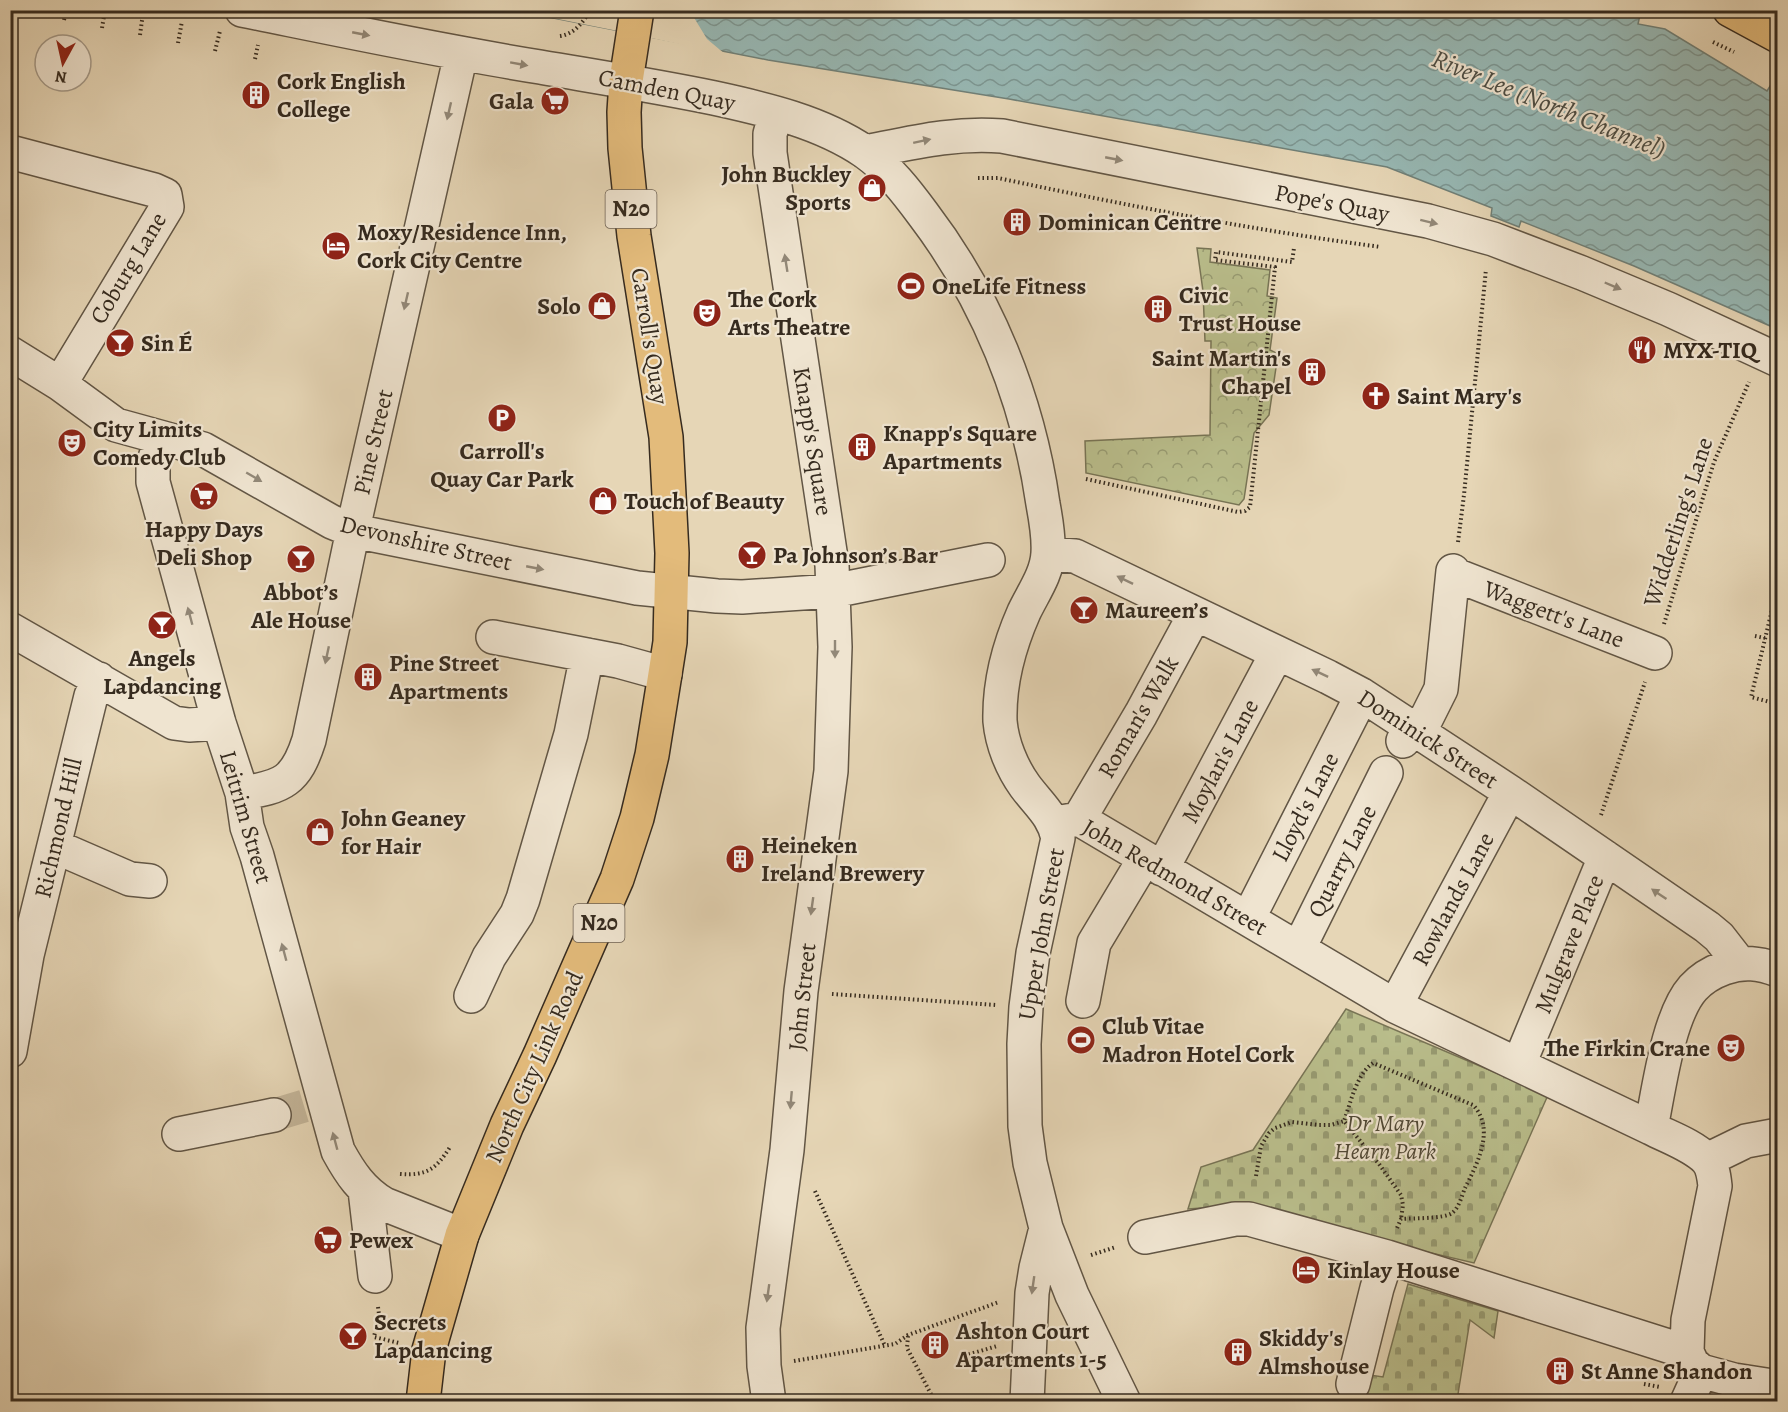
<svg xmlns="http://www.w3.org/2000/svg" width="1788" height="1412" font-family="Alegreya,serif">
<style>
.cemetery{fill:url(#cemetery-stones);stroke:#787455;stroke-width:1.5}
.park{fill:url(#park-crowns);stroke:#787455;stroke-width:1.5}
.water{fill:url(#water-waves);stroke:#708078;stroke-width:1.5}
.pier{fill:#e6d6b6}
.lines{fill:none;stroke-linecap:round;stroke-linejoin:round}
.minor-tunnel{stroke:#c3b498;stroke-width:33;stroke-dasharray:33 16;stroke-linecap:butt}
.minor-casing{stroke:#625645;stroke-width:36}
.major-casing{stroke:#362b1f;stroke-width:36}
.highway-casing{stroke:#362b1f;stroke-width:36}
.path{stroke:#362b1f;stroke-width:4;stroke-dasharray:1.5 3;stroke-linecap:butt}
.minor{stroke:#efe4d0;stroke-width:33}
.major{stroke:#e3bb7b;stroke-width:33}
.highway{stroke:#e3bb7b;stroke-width:33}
.oneway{fill:#928878}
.labels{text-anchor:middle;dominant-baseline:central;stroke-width:4.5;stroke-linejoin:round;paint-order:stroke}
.shield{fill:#efe4d0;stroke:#6e6254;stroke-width:1.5}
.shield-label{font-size:22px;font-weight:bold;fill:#362b1f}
.poi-label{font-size:24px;font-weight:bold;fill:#362b1f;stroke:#efe4d0;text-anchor:start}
.street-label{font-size:24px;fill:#362b1f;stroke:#efe4d0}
.park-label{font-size:24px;font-style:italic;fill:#504835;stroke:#efe4d0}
.water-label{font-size:26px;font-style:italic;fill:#4e4e44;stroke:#efe4d0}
</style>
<defs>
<pattern id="cemetery-stones" width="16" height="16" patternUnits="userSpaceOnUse" patternTransform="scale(1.5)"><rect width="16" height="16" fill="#b9bd8b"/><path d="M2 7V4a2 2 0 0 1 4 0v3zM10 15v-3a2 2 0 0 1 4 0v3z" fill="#979a71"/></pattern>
<pattern id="park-crowns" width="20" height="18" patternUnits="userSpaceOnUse" patternTransform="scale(1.5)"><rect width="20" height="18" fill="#b9bd8b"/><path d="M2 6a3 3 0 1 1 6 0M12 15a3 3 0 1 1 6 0" fill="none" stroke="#979a71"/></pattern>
<pattern id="water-waves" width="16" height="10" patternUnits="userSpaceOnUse" patternTransform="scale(1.5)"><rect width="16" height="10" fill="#97b8b4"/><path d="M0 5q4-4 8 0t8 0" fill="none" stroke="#7c9692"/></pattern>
</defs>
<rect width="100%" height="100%" fill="#e6d6b6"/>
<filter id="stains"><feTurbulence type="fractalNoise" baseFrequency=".00333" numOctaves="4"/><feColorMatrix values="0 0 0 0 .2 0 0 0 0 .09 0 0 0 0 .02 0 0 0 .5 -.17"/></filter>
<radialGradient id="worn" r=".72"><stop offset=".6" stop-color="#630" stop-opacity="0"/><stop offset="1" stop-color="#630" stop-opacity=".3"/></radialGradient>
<path class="cemetery" d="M1346,1009l202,86 -74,168 -245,-57 -41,3 13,-42 52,-17z
M1408,1284l90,27 -4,27 -24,-18 -12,74 60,5v2l-157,1 9,-27 13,2z"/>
<path class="park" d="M1197,248l14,1 -1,13 60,8 -3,26 10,2 -7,52 8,4 -9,61 -15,18 -10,66 -5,6 -153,-32 -1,-32 125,-6 1,-94h-6l-2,-50z"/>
<path class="water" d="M449,11h1172l19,4 -2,9 27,5 102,62 5,-8 5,4v242l-143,-63 -113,-45 -2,6 -28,-11 1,-8 -105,-41 -378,-68 -241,-39 -235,-46 -48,-2 -5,4z"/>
<path class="pier" d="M551,10l139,1 17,28 18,15 -92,-20 -100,-20h13z"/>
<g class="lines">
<path class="minor-tunnel" d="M274,1115l30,-9"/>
<g class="minor-casing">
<path id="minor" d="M242,10c99,20 198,41 298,57 58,10 116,19 174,31 51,11 107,24 151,54 24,17 41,39 58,62 64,84 105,185 120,290 3,16 6,33 5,49 -1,21 -15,40 -24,59 -15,34 -25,71 -24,109 2,23 12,47 25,65 14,19 28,29 33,52l-25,115 -7,54 -2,37 1,82 5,37 16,65 -10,40 -4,25 -5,109
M10,152l144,38 11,5 2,12 -107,177
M865,152c46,-9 89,-20 137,-16l426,85 65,18 89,34 86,36 110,51
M10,353l50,31 56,41 87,24 129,73 22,9 283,57 80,8 25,1 91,-6 155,-31
M162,438l-9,26v18l66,241 23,70 5,34 10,29 81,295c12,22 24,40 46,53l78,31
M1048,554l27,2 253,121 34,18 148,97 197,135 12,10 21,27
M1453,574l202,79
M10,629l164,94 15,2 30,-2
M493,637l125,24 47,13
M1403,741l9,-12 14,-10 15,-30 12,-118
M242,793c41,-6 54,-12 67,-53l48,-229 104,-457
M1079,819l62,-105 54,-100
M1055,823l24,-4 316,187 256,122c17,9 41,17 55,31 7,7 8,18 9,27l-27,134 -1,32 5,11 9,8 33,9 44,7
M54,846l76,33 20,2
M1162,869l115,-216
M1248,919l114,-224
M1299,948l87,-175
M471,996l18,-39 28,-43 6,-15 48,-165 16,-79
M1083,1001l11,-58 51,-85
M1395,1006l115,-214
M10,1051l17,-96 64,-259 8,-17
M1519,1064l86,-207
M1651,1128c8,-39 17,-112 42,-140 9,-10 20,-16 31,-20 20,-7 35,-5 54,2
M179,1134l95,-19
M1707,1160l39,-19 32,-6
M365,1190l10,86
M1046,1228l26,67 52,107
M1145,1237l90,-18h14l138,38 300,95
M1353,1384l24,-96 10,-31
M769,1402l-5,-36 -1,-38 24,-178 14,-159 30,-220 4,-124 -3,-82 -62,-412v-19l6,-21
M1687,1402l14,-31"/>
</g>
<g class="major-casing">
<path id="major" d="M1730,10l48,26"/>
</g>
<g class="highway-casing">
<path id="highway" d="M423,1402l6,-52 33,-115 45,-110 33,-70 77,-176 20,-61 15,-63 13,-81 5,-32 2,-89 -6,-116 -32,-201 -9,-88 -1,-36 2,-31 11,-71"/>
</g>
<path class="path" d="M22,11l1,-1
M64,20l2,-10
M102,28l3,-18
M140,35l3,-22
M560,36c14,-2 23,-13 30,-26
M1713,42l21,10
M178,43l4,-22
M215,51l5,-20
M255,59l3,-14
M978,178h20c127,27 254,52 383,69
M1086,479l152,33 7,-1 5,-4 25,-240 -60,-7 1,-8 76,10 2,-14
M1458,542l6,-47 22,-226
M1778,585l-27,112 27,7
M1664,624l50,-162 35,-80
M1755,636l10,2
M1601,815l44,-133
M832,994l164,11
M400,1174c27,2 36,-5 50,-27
M1256,1176l5,-30 8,-13 6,-5 17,-6 27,3h12l13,-4
M815,1191l70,155
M1397,1228l4,-9c12,-1 43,0 51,-6 7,-5 10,-18 13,-25 12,-24 31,-59 8,-83l-100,-42c-17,12 -22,39 -29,58l35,43 22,31 2,10 -2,14
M1091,1255l25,-8
M378,1307l1,7 -5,23 25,6
M908,1336l-1,12 28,54
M960,1357l37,-11
M794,1361l101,-17 13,-9 91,-33
M1644,1384l16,3"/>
<use href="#minor" class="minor"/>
<use href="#major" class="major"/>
<use href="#highway" class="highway"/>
</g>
<defs><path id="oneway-solid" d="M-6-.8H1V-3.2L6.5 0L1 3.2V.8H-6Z" transform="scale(1.5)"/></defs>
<g class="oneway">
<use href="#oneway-solid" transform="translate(361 34) rotate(11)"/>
<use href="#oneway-solid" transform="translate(519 64) rotate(10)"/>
<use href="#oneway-solid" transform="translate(449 111) rotate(103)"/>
<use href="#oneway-solid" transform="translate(922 141) rotate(-12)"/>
<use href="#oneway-solid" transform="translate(1114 159) rotate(11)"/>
<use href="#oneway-solid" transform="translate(1429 222) rotate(14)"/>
<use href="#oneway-solid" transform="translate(786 263) rotate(-99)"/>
<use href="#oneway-solid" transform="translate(1613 286) rotate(23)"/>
<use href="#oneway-solid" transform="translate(406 301) rotate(103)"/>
<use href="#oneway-solid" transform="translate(254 477) rotate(30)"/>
<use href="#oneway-solid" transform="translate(535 568) rotate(11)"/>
<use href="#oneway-solid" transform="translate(1125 580) rotate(-154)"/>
<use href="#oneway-solid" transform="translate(190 616) rotate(-105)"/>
<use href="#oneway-solid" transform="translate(835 649) rotate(90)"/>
<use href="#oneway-solid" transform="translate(327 655) rotate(102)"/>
<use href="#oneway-solid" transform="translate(1320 673) rotate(-155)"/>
<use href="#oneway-solid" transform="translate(1659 894) rotate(-146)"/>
<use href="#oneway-solid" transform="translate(812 906) rotate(98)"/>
<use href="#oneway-solid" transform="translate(284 952) rotate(-105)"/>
<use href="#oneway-solid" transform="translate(791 1100) rotate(95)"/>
<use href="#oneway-solid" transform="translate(335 1141) rotate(-105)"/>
<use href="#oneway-solid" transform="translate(1033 1285) rotate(98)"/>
<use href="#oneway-solid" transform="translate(768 1293) rotate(98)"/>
</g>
<defs>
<g id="building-disc" transform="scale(1.5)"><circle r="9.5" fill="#8f2418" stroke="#efe4d0"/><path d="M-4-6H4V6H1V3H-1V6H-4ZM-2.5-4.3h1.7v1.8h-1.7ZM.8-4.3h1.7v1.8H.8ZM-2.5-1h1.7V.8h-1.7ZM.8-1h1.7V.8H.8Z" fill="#fff"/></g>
<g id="supermarket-disc" transform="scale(1.5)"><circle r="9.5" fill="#8f2418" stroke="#efe4d0"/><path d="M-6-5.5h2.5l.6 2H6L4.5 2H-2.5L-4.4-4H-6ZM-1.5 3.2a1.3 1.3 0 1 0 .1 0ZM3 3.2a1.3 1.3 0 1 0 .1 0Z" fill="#fff"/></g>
<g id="shop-disc" transform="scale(1.5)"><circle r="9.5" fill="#8f2418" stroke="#efe4d0"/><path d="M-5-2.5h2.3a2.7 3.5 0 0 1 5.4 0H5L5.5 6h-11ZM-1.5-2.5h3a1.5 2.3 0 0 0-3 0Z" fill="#fff"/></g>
<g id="hotel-disc" transform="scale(1.5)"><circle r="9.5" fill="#8f2418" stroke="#efe4d0"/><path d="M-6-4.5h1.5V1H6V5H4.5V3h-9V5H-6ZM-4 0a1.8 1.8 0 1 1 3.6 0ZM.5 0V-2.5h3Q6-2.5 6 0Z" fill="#fff"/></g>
<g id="stadium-disc" transform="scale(1.5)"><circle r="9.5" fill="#8f2418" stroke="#efe4d0"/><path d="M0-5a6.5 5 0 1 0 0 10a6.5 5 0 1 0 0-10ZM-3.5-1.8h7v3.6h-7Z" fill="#fff"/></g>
<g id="theatre-disc" transform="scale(1.5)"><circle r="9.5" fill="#8f2418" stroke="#efe4d0"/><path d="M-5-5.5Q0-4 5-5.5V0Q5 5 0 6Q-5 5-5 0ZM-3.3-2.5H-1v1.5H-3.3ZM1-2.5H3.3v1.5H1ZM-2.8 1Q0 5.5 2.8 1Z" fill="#fff"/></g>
<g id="bar-disc" transform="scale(1.5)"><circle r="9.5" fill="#8f2418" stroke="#efe4d0"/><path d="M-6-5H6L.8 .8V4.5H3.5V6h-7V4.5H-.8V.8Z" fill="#fff"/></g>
<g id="restaurant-disc" transform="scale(1.5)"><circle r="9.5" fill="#8f2418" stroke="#efe4d0"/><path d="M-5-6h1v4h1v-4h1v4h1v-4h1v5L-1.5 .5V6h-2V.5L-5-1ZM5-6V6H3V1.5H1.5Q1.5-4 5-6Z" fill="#fff"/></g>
<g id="church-disc" transform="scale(1.5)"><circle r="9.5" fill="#8f2418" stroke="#efe4d0"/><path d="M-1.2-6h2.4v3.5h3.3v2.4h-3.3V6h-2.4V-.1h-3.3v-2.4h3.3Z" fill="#fff"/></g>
<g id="parking-disc" transform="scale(1.5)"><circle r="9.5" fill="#8f2418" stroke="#efe4d0"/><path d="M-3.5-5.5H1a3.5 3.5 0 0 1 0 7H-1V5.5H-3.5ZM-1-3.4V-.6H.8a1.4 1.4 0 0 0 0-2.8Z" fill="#fff"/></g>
</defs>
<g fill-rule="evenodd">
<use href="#building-disc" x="256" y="95"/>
<use href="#supermarket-disc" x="555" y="101"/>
<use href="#shop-disc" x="872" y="188"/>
<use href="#building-disc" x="1017" y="222"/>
<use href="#hotel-disc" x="336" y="246"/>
<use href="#stadium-disc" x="911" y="286"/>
<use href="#shop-disc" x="602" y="306"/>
<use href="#building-disc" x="1158" y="309"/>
<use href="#theatre-disc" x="707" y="313"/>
<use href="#bar-disc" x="120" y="343"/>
<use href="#restaurant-disc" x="1642" y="350"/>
<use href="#building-disc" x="1312" y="372"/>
<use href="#church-disc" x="1376" y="396"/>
<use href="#parking-disc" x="502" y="418"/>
<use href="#theatre-disc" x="72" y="443"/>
<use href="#building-disc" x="862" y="447"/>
<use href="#supermarket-disc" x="204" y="496"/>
<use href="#shop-disc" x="603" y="501"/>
<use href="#bar-disc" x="752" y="555"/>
<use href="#bar-disc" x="301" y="559"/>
<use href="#bar-disc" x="1084" y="610"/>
<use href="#bar-disc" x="162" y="625"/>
<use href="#building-disc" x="368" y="677"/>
<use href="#shop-disc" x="320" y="832"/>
<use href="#building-disc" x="740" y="859"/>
<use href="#stadium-disc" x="1081" y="1040"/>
<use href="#theatre-disc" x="1731" y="1048"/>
<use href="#supermarket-disc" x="328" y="1240"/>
<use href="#hotel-disc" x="1306" y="1270"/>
<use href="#bar-disc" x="353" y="1336"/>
<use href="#building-disc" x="935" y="1345"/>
<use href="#building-disc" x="1238" y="1352"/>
<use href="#building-disc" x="1560" y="1371"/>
</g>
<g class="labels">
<g class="shield">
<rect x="605.5" y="190" width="51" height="38" rx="4.5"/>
<rect x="573.5" y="904" width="51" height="38" rx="4.5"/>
</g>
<g class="shield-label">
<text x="631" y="209">N20</text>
<text x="599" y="923">N20</text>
</g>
<g class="poi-label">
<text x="277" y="81">Cork English<tspan x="277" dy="28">College</tspan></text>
<text x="534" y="101" text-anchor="end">Gala</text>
<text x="851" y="174" text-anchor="end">John Buckley<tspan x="851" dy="28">Sports</tspan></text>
<text x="1038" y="222">Dominican Centre</text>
<text x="357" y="232">Moxy/Residence Inn,<tspan x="357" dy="28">Cork City Centre</tspan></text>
<text x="932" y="286">OneLife Fitness</text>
<text x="1179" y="295">Civic<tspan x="1179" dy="28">Trust House</tspan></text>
<text x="728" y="299">The Cork<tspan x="728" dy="28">Arts Theatre</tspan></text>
<text x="581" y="306" text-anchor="end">Solo</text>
<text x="141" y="343">Sin É</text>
<text x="1663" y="350">MYX-TIQ</text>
<text x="1291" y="358" text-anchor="end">Saint Martin's<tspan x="1291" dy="28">Chapel</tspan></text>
<text x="1397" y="396">Saint Mary's</text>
<text x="93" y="429">City Limits<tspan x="93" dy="28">Comedy Club</tspan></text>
<text x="883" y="433">Knapp's Square<tspan x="883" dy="28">Apartments</tspan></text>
<text x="502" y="451" text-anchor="middle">Carroll's<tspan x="502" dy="28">Quay Car Park</tspan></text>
<text x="624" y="501">Touch of Beauty</text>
<text x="204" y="529" text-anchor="middle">Happy Days<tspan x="204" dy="28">Deli Shop</tspan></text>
<text x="773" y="555">Pa Johnson’s Bar</text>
<text x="301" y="592" text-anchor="middle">Abbot’s<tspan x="301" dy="28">Ale House</tspan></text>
<text x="1105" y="610">Maureen’s</text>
<text x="162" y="658" text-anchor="middle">Angels<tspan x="162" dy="28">Lapdancing</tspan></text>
<text x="389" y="663">Pine Street<tspan x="389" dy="28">Apartments</tspan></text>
<text x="341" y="818">John Geaney<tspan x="341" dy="28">for Hair</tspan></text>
<text x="761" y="845">Heineken<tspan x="761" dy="28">Ireland Brewery</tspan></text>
<text x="1102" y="1026">Club Vitae<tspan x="1102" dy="28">Madron Hotel Cork</tspan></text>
<text x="1710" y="1048" text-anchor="end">The Firkin Crane</text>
<text x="349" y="1240">Pewex</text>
<text x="1327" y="1270">Kinlay House</text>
<text x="374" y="1322">Secrets<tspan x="374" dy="28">Lapdancing</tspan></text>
<text x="956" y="1331">Ashton Court<tspan x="956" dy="28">Apartments 1-5</tspan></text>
<text x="1259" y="1338">Skiddy's<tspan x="1259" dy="28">Almshouse</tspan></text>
<text x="1581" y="1371">St Anne Shandon</text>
</g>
<g class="street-label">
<text transform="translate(667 90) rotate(11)">Camden Quay</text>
<text transform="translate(1332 203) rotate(11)">Pope's Quay</text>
<text transform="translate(128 268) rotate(-59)">Coburg Lane</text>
<text transform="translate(650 336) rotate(81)">Carroll's Quay</text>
<text transform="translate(813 441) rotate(81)">Knapp's Square</text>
<text transform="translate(373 442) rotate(-77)">Pine Street</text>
<text transform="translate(1678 522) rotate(-72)">Widderling's Lane</text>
<text transform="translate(426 543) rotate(13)">Devonshire Street</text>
<text transform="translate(1554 614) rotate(21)">Waggett's Lane</text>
<text transform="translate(1138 717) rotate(-60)">Roman's Walk</text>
<text transform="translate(1428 739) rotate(33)">Dominick Street</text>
<text transform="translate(1220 761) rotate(-62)">Moylan's Lane</text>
<text transform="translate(1305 807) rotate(-63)">Lloyd's Lane</text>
<text transform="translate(246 817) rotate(74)">Leitrim Street</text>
<text transform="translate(58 828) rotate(-77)">Richmond Hill</text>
<text transform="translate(1342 861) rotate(-63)">Quarry Lane</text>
<text transform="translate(1175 877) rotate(30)">John Redmond Street</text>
<text transform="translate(1453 899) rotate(-62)">Rowlands Lane</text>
<text transform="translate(1041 934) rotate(-80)">Upper John Street</text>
<text transform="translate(1569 944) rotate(-68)">Mulgrave Place</text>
<text transform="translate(802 997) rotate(-84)">John Street</text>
<text transform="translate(534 1067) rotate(-66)">North City Link Road</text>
</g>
<g class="park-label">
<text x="1385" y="1123">Dr Mary<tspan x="1385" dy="28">Hearn Park</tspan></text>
</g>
<g class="water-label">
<text transform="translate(1549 104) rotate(22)">River Lee (North Channel)</text>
</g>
</g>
<rect width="1788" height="1412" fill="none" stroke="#e6d6b6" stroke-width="36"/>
<rect x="12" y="12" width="1764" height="1388" fill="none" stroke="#362b1f" stroke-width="3"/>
<rect x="18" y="18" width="1752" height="1376" fill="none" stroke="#362b1f" stroke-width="1.5"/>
<g transform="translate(63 63) rotate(188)"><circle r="28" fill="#efe4d0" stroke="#a59a89" stroke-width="1.5"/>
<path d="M0-4.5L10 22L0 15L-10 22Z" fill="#8f2418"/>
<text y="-9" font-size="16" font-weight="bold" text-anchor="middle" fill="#362b1f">N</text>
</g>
<rect width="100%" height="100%" filter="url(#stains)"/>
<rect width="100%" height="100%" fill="url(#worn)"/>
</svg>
